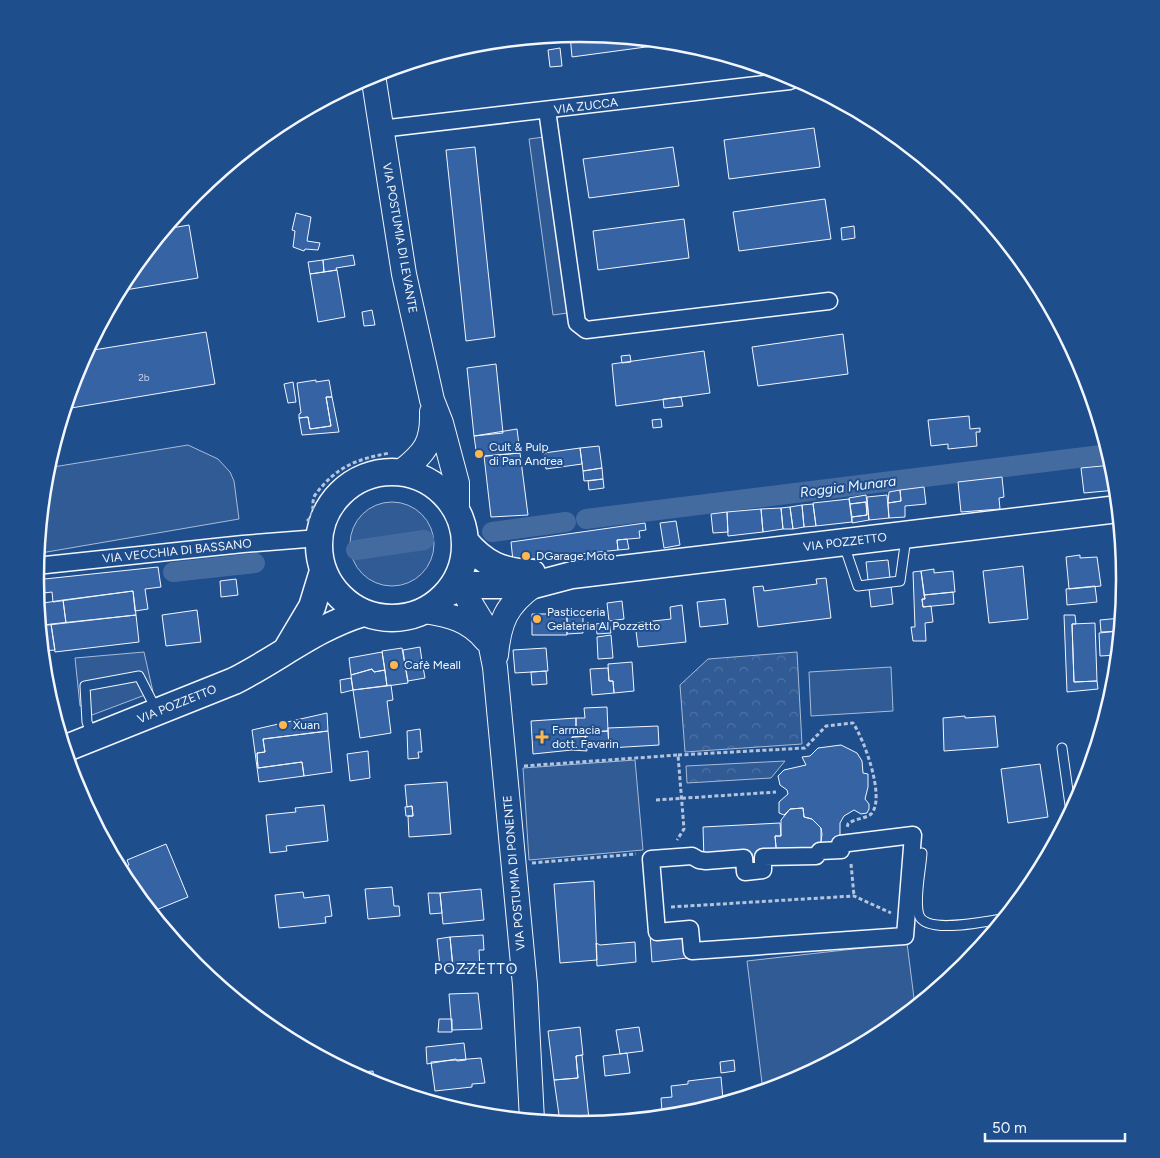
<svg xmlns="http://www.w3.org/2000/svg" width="1160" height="1158" font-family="Figtree,sans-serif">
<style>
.park{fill:url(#park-crowns);stroke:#a8bbd7}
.built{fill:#305b95;stroke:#a8bbd7}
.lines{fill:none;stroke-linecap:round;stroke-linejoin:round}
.canal{stroke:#446ba0;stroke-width:20}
.building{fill:#3563a3;stroke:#f2f6ff}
.lane-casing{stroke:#f2f6ff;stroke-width:11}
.street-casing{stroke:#f2f6ff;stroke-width:19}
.secondary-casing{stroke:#f2f6ff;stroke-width:26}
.primary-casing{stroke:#f2f6ff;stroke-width:29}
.path{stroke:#b3c4dc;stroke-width:3;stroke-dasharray:4 2.5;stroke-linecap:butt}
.lane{stroke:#1f4e8c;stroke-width:9}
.street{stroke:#1f4e8c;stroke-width:16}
.secondary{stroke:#1f4e8c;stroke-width:24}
.primary{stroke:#1f4e8c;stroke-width:26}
.poi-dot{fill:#ffb74d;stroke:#1f4e8c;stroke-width:2}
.labels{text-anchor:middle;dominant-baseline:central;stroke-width:4;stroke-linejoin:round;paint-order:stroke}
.number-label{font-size:10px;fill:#c3d1e8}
.street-label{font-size:12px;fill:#f2f6ff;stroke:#1f4e8c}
.poi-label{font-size:12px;fill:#f2f6ff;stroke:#1f4e8c;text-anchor:start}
.water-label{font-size:14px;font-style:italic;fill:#f2f6ff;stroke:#1f4e8c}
.quarter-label{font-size:15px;letter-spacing:1px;fill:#f2f6ff;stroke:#1f4e8c}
.rim{fill:none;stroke:#f2f6ff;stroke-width:2.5}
</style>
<defs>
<pattern id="park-crowns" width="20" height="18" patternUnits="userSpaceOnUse" patternTransform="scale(1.25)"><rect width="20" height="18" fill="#305b95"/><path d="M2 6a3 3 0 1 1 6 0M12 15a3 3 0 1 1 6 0" fill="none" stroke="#4e73a5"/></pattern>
</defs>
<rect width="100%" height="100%" fill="#1f4e8c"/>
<path class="park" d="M797,652l5,92 -117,8 -5,-67 28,-26z
M785,761l-14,17 -84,5 -1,-17z"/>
<path class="built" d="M551,136l24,176 -22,3 -24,-176z
M188,445l30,14 12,13 4,9 5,38 -198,34 -3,-4 9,-81z
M350 544a42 42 0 1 1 84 0a42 42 0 1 1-84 0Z
M144,652l9,40 -61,23 -3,-10 -9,1 -5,-48z
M891,667l2,44 -82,5 -2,-44z
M635,760l8,90 -114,10 -6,-92z
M907,943l8,63 -32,27 -95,50 -25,8 -16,-130z"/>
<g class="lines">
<path class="canal" d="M586,519l523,-65
M492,532l74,-10
M356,550l68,-10
M173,572l82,-9"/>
</g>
<path class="building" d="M580,34l87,8 1,2 -96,13 -2,-22z
M560,48l2,18 -12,1 -2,-17z
M814,128l6,39 -91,12 -5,-39z
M475,147l20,190 -29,4 -20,-191z
M673,147l6,39 -90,12 -6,-39z
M825,199l6,40 -92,12 -6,-39z
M296,213l15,4 -4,24 13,2 -2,7 -13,-1 -1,2 -11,-4 2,-16 -3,-1z
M684,219l5,39 -91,12 -5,-39z
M189,225l9,53 -79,13 8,-15 39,-47z
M854,226l1,12 -13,2 -1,-12z
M353,255l2,10 -19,3 1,2 -13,2 -1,-12z
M323,260l1,12 -14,2 -2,-12z
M337,270l8,47 -27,5 -8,-48z
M372,310l3,15 -11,1 -2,-14z
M206,332l9,52 -150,25 11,-39 11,-19z
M843,334l5,40 -90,12 -6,-39z
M704,351l6,42 -94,13 -4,-42z
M630,355l1,7 -9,1 -1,-7z
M496,364l7,69 -29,3 -7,-68z
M316,380v2l13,-2 3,17h-6l5,29 -21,3 -2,-12 -9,1v-4l2,-1 -4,-30z
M293,382l3,20 -8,1 -4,-19z
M326,397h6l7,35 -37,3 -3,-17 9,-1 2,12 21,-3z
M681,397l2,9 -19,2 -1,-9z
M969,416l1,13 10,-1v4h-4l1,14 -29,3v-5l-17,2 -3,-26z
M661,419l1,8 -9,1 -1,-8z
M517,429l3,24 -43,4 -3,-21z
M599,446l3,22 -19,3 -3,-23z
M580,448l2,16 -36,5 -2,-16z
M520,453l8,62 -37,2 -7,-61z
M1112,465l4,25 -32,3 -3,-25z
M602,468l1,11 -19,2 -1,-10z
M1002,477l2,20 -5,1 1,11 -39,3 -3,-30z
M603,479l1,9 -15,2 -1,-9z
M924,487l2,17 -21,2v11l-16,1 -1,-15 13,-2 -1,-11z
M900,490l1,11 -13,2 1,-11z
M866,495l3,25 -17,3v-6l15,-2 -1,-13 -16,2 -1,-6z
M887,495l2,23 -20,2 -2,-23z
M849,499l3,23 -36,4 -3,-23z
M866,502l1,13 -15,2 -2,-13z
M813,504l3,22 -12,1 -2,-22z
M802,505l2,22 -11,2 -3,-22z
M790,507l3,22h-10l-2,-21z
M781,508l2,21 -20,3 -2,-23z
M761,509l2,23 -35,4 -1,-24z
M727,512l1,20 -15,1 -2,-19z
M676,521l4,24 -16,3 -4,-25z
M645,523l1,7 -7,1 1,7 -23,2 1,10 -105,11 -2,-19z
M627,539l2,10 -11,1 -1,-10z
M1080,555v3l17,-1 4,29 -32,3 -3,-32z
M888,560l5,44 -22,3 -5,-45z
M1023,566l5,53 -39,4 -6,-52z
M158,567l3,20 -16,2 3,20 -13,2 -2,-20 -80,11 -1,-10 -16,2 -1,-14z
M934,569v4l19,-2 2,21 -31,3 -3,-24z
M921,571l4,28h-3l1,8 8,-1 2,16 -8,1 1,18h-13l-2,-14h4l-2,-55z
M826,578l5,40 -73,9 -5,-40 10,-1 1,5 53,-7 -1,-5z
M236,579l2,16 -17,2 -1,-16z
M1095,586l2,16 -30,3 -1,-16z
M133,591l3,24 -70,8 -3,-23z
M953,592l1,12 -31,3 -1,-8h3l-1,-4z
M725,599l3,25 -28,3 -3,-25z
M63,600l3,23 -27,3 -2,-22z
M622,601l2,18 -15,2 -2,-18z
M682,605l4,37 -48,5 -3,-24 36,-4 -1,-12z
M197,610l4,32 -35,4 -4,-31z
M583,613v20l-16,1v-20z
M532,614h35v21h-35z
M136,615l3,27 -84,10 -4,-28z
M1064,615h11l1,9h-4l2,58 23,-1 1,8 -31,3z
M1121,618l-1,13 -19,1 -1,-12z
M609,622l2,11 -14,1 -1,-10z
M1095,623l2,58 -23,1 -2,-58z
M51,624l4,26 -13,1 -3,-25z
M1120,631l-2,24 -18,1 -1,-23z
M611,635l2,23 -15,1 -1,-22z
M420,647l2,14 -17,3 -2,-14z
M402,648l6,35 -21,3 -5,-35z
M546,648l2,23 -33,2 -2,-23z
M382,652l3,18 -11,2 -2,-3 -21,6 -2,-17z
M422,661l3,17 -17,3 -3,-17z
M632,662l2,29 -20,2 -1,-12h-4l-1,-17z
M608,668l1,13h4l1,12 -22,2 -2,-26z
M372,669l2,3 11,-2 2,16 -34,4 -2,-15z
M546,671l1,13 -15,1 -1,-13z
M351,678l2,12 -12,3 -1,-13z
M391,685l2,15 -6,1 4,32 -31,5 -7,-48z
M607,707l1,24 -20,1v4l-12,1v-19h9l-1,-10z
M327,713l1,18 -65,8 2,13 -8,1 1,15 44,-6 2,14 -45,6 -7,-52z
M965,716v2l30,-2 3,31 -54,4 -1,-33z
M576,718v19h-4v13l-39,4 -2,-33z
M658,726l1,19 -50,3 -1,-20z
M420,729l2,23h-4l1,6 -11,1 -1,-28z
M328,731l4,41 -28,4 -2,-14 -44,6 -1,-15 8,-1 -2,-13z
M608,731l1,17 -22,1 -2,-13h3v-4z
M585,736l2,15 -15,-1v-13z
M841,745l16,8 5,8 1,12 5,1v13l-3,12 4,5v5l-2,4 -6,1 -7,-4 -10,6 -4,7v15l-20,13 2,-17 -1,-6 -9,-9 -8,-2 -1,-9 -13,1 -6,6 -5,-2v-11l9,-8 -1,-4 -7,-5 -2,-9 6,-6 22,-5 -4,-8 8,-1 8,-8z
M368,751l2,27 -20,3 -3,-27z
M1040,764l8,53 -40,6 -7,-54z
M447,782l4,52 -42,3 -1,-21h5l-1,-10 -5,1 -2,-22z
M324,805l4,36 -42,5 1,5 -17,2 -4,-38 30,-3 -1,-4z
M412,806l1,10h-7l-1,-9z
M803,808l1,9 8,2 9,9v13l-5,15 -39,2 -2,-22h6v-16l9,-11z
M780,823l1,13h-6l2,21 -73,3 -1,-33z
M166,844l22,53 -37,15 -25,-30 -6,-13 9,-4 -2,-5z
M594,881l3,79 -37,3 -6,-79z
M392,887l2,19h5l1,10 -32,3 -3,-30z
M481,889l3,31 -41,4 -3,-31z
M303,892l1,6 25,-3 3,21 -7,1 1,6 -47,5 -4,-33z
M428,893h12l2,20 -12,1z
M686,930l1,28 -35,4 -2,-28z
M483,935l1,15h-5l1,17 -27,3 -3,-33z
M450,937l3,29 -13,1 -3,-28z
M635,942l1,20 -39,4 -1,-23 4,2z
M478,993l4,36 -30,1 -3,-36z
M439,1019h13v13h-14z
M580,1027l3,28 -7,1 2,22 -24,2 -6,-49z
M639,1027l4,24 -23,3 -4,-24z
M464,1043l2,17 -9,1 -1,-2 -29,5 -1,-17z
M627,1053l3,20 -25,3 -2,-20z
M582,1055l7,64 -29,3 -6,-42 24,-2 -2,-22z
M481,1058l4,25 -13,1v3l-37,4 -4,-29z
M734,1060l1,11 -14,2 -1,-11z
M373,1071l1,9h-7l-5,-2 -1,-6z
M721,1077l2,22h-2v4l-26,8 -11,1v-3l-22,3 -1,-14 11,-1 -1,-11 17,-2v-3z"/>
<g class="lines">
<g class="lane-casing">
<path id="lane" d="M844,545l14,41 42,-5 6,-43
M92,734l-5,-12 -2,-36 54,-10 17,33
M1062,748l9,64
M922,853c-1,17 -8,47 -3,62 7,20 67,6 84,4"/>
</g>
<g class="street-casing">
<path id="street" d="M547,110l30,213 9,7 243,-29
M382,132l7,-4 401,-47
M36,566l207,-22 76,-6
M913,835l-8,101 -213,15 -2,-22 -33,3 -6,-73 41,-3 7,4 7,1 38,-3 1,14 18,-2v-13l53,-1 4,-5 21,-1 -1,-6z"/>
</g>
<g class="secondary-casing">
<path id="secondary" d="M373,75l31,199 28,126 9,23 16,60v28
M401,472c24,-19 32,-29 31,-60
M460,570l3,16 6,15 19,31 7,35 30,318 7,135
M424,611c25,4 45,8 62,29
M496,655c3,-33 10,-50 38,-70"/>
</g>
<g class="primary-casing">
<path id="primary" d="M319 545a73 73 0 1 1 146 0a73 73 0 1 1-146 0Z
M465,541c19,23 37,31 67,32
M447,593l23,-8h64l38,-10 546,-66
M287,649l25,-42 11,-36
M64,749l170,-68c44,-22 82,-54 129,-68"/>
</g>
<path class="path" d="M307,521c10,-9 3,-17 8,-26 21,-28 41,-36 75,-42
M678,755l127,-7 21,-22 27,-3c11,16 32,73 19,90 -5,6 -17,5 -24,11l-1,4
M524,766l154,-11 6,74 -7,11
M656,800l120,-8
M532,863l104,-9
M851,864l3,32
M671,907l183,-11 37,17"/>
<use href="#lane" class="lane"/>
<use href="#street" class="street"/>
<use href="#secondary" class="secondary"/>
<use href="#primary" class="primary"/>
</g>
<g class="poi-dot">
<circle cx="479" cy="454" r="5"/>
<circle cx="526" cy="556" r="5"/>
<circle cx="537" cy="619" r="5"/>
<circle cx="394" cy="665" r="5"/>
<circle cx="283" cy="725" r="5"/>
<path d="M539.5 729.5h5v5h5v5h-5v5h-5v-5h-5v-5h5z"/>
</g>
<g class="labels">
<g class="number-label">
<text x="144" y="377">2b</text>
</g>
<g class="street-label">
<text transform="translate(586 106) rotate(-7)">VIA ZUCCA</text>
<text transform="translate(400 238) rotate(80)">VIA POSTUMIA DI LEVANTE</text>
<text transform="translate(845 542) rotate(-7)">VIA POZZETTO</text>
<text transform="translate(177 551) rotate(-6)">VIA VECCHIA DI BASSANO</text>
<text transform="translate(177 704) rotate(-22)">VIA POZZETTO</text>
<text transform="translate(514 873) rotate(-95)">VIA POSTUMIA DI PONENTE</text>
</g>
<g class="poi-label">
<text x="489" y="447">Cult &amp; Pulp<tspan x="489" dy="14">di Pan Andrea</tspan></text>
<text x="536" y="556">DGarage Moto</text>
<text x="547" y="612">Pasticceria<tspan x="547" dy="14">Gelateria Al Pozzetto</tspan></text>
<text x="404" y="665">Cafè Meall</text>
<text x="293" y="725">Xuan</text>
<text x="552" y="730">Farmacia<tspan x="552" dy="14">dott. Favarin</tspan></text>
</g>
<g class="water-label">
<text transform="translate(848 487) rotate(-7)">Roggia Munara</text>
</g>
<g class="quarter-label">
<text x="476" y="969">POZZETTO</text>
</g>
</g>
<path d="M0 0H1160V1158H0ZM580 42H580A536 536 0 0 1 1116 578V580A536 536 0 0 1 580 1116H580A536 536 0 0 1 44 580V578A536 536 0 0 1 580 42Z" fill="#1f4e8c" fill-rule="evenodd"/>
<path class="rim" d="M580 42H580A536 536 0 0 1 1116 578V580A536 536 0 0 1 580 1116H580A536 536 0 0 1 44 580V578A536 536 0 0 1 580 42Z"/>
<path d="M985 1133v8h140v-8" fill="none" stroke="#f2f6ff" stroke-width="2.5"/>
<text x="992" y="1133" font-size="15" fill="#f2f6ff" stroke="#1f4e8c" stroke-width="4" paint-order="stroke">50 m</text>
</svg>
